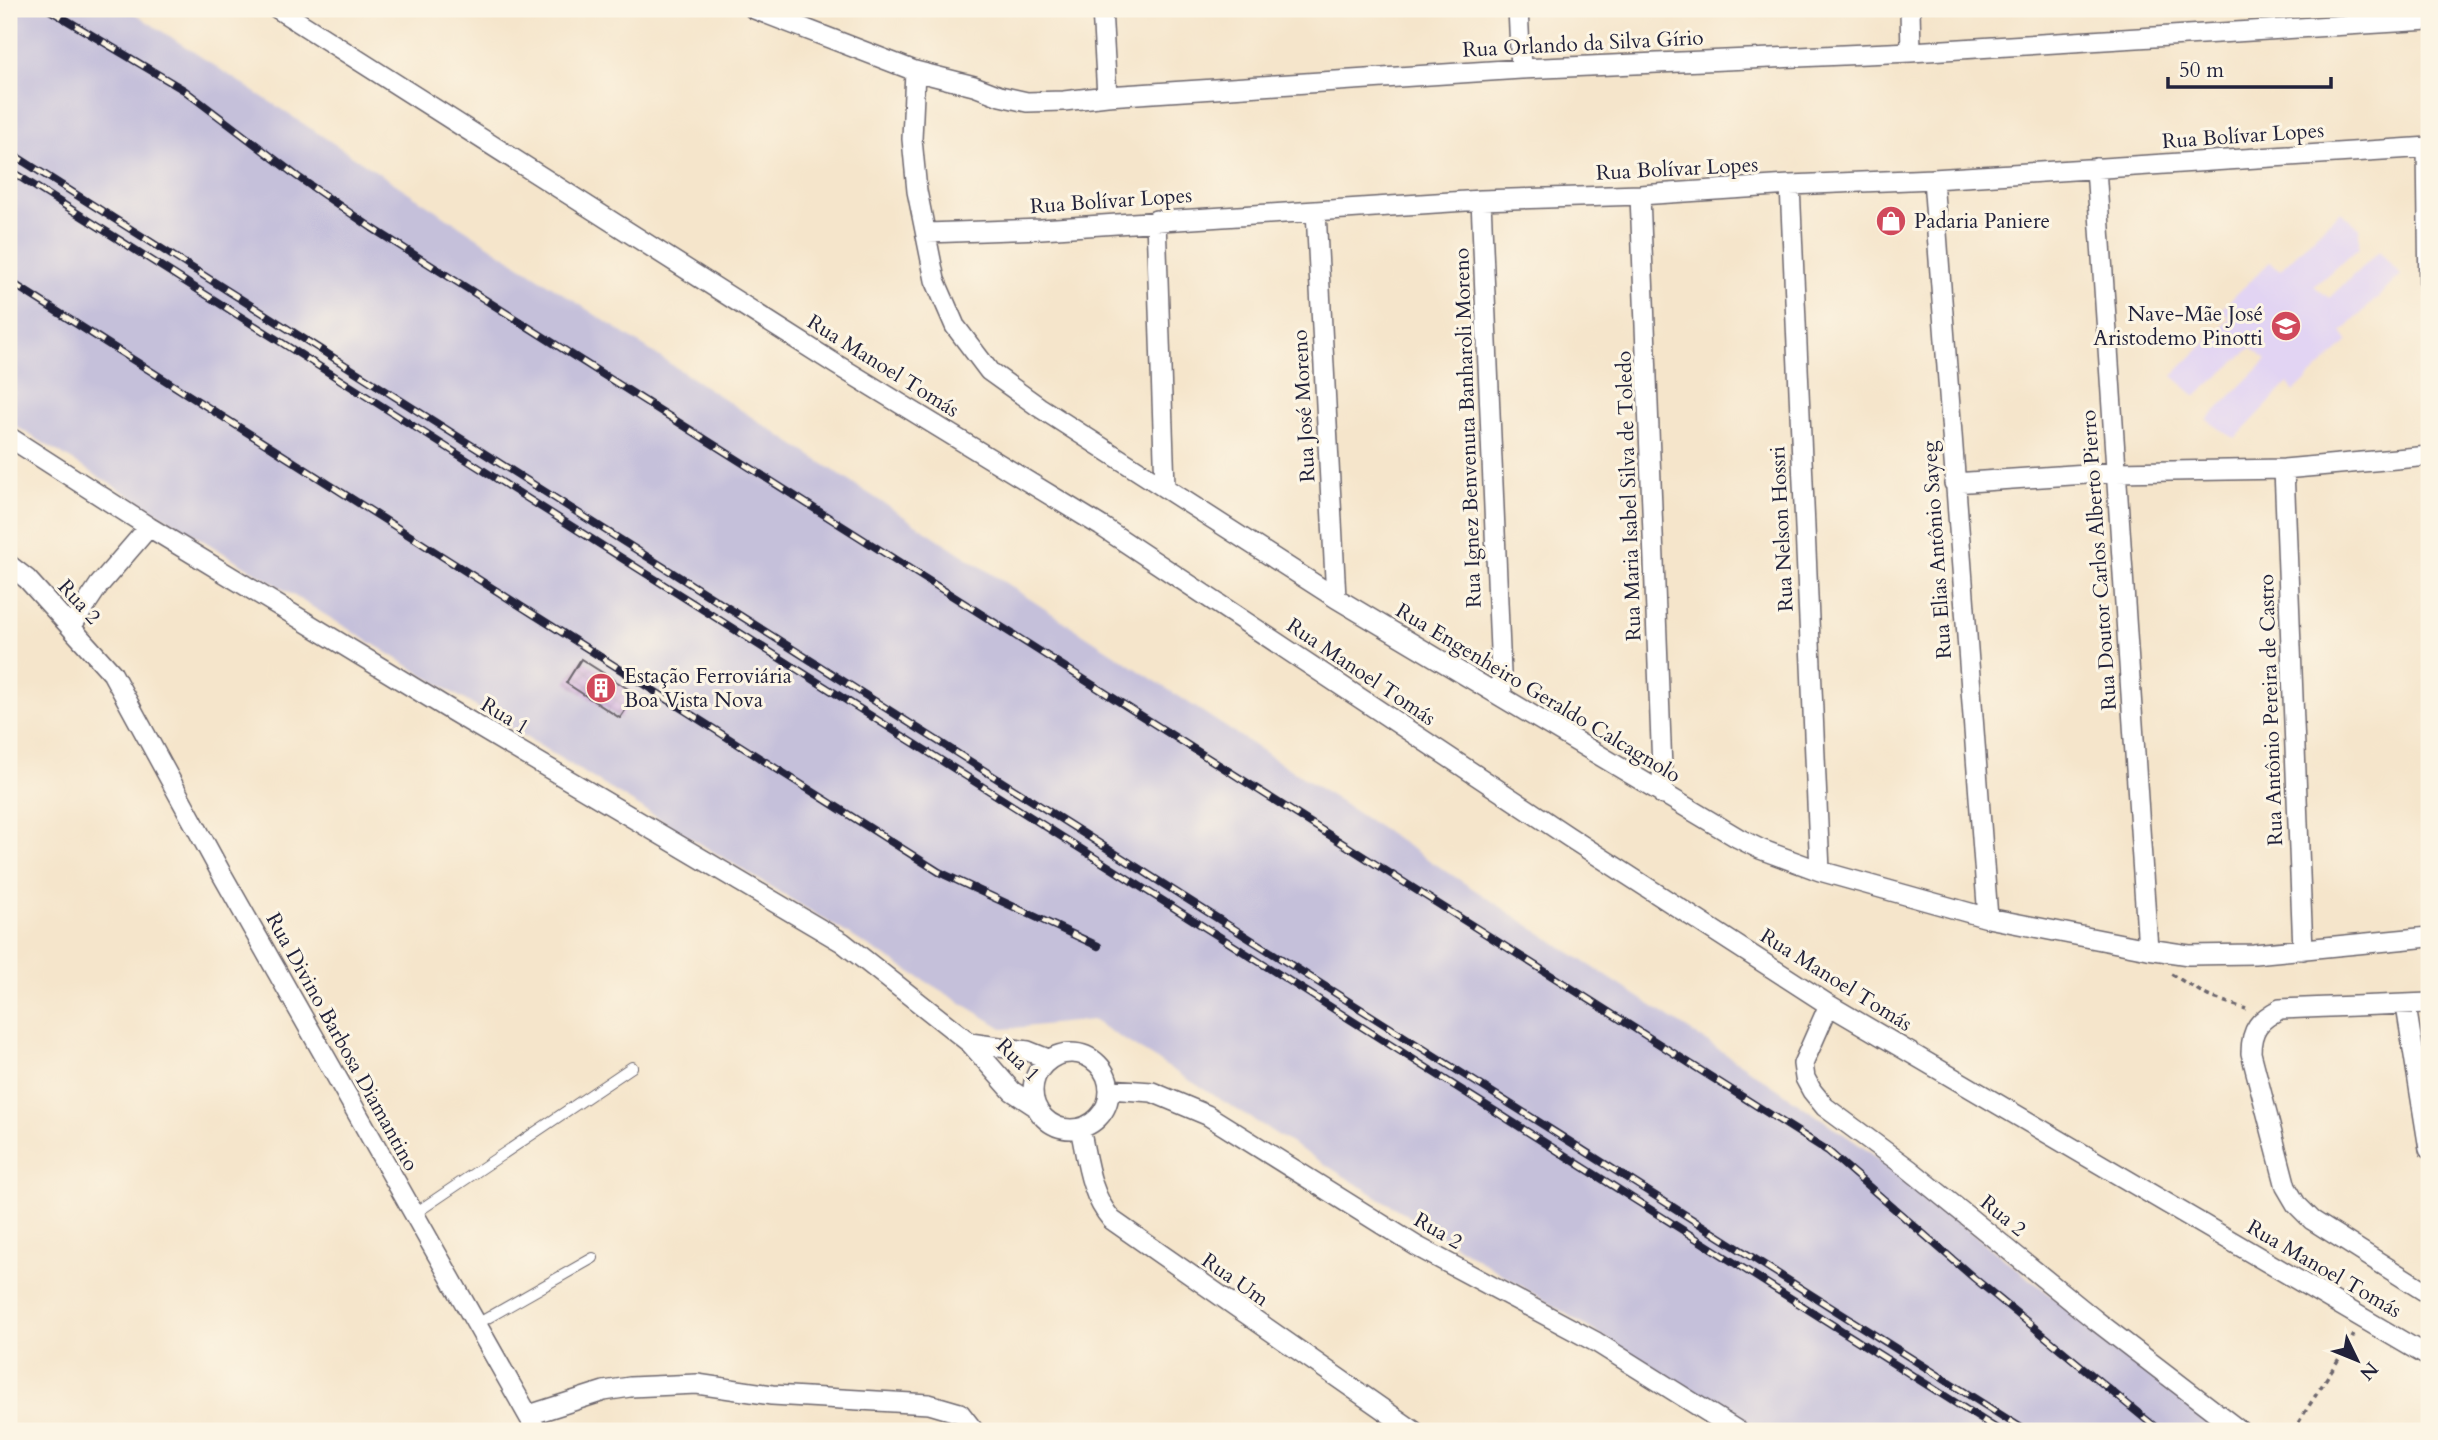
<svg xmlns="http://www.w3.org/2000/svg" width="2438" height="1440" font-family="Cardo,serif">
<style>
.built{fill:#e2d4f3}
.railway{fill:#c5c0da}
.building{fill:url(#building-cross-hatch)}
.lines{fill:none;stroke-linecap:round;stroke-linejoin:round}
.lane-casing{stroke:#6c666d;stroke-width:12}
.street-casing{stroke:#6c666d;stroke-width:22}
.path{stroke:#6c666d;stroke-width:3.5;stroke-dasharray:5 5;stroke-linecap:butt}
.lane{stroke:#fff;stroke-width:10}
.street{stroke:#fff;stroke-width:19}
.rail-casing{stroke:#22223b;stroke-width:8}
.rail{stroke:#fcf5e5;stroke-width:5;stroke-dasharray:16;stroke-linecap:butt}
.labels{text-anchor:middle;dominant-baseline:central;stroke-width:6;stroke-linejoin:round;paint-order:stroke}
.street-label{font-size:21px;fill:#22223b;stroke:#fcf5e5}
.poi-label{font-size:21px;fill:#22223b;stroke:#fcf5e5;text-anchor:start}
</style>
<defs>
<pattern id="building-cross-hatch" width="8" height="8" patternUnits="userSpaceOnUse" patternTransform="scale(1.75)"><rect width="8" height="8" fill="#c49cde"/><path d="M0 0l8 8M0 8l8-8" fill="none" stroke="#9f7fb5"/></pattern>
</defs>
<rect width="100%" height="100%" fill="#fcf5e5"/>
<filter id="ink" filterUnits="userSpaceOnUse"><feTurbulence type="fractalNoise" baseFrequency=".0143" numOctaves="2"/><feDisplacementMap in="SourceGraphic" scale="14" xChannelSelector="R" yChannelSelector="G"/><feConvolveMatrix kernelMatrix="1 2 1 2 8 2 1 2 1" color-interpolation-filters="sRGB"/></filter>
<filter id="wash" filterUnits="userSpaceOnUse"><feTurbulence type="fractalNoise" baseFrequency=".00686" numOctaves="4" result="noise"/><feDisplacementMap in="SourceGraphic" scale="28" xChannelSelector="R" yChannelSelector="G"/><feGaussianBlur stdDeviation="1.57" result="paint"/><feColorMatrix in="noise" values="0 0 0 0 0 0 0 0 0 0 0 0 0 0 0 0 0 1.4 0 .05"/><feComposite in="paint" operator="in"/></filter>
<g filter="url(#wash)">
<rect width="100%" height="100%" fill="#f5e5cb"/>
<path class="built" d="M2340,211l19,16v21l-45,38 15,12 50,-47 22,24 -59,57 6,9 -54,51 -6,-9 -53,56 -28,-19 60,-60 -16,-12 -55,48 -24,-20 58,-57 -9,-10 49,-47 10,8z"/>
<path class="railway" d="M9,9h119l1619,1059 120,82 355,281h-467l-663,-411 -88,9 -995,-607z"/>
<g id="blocks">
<path class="building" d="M581,659l55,35 -16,24 -54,-35z"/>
</g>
</g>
<g filter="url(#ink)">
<use href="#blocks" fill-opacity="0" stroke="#6c666d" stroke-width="2"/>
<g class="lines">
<g class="lane-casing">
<path id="lane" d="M414,1214l218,-147
M477,1324l116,-66"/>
</g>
<g class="street-casing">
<path id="street" d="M278,9l559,356 264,161 468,311 260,168 600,352
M754,9l161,62 59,15 26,10 27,6 37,-1 43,-5 414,-27 390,-17 518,-32
M1102,9l5,87
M1518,9l3,60
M1910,9l1,43
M915,71l-3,68 5,52 18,89 20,46 34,45 50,36 297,191 402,240 22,11 60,22 168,47 160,31 41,6 65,-1 175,-17
M2427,147l2,150
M2096,168l52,781
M1933,179l55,739
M1790,185l30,686
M1640,195l23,600
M1481,200l21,497
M1316,211l20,387
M1156,220l9,267
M927,233l114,-4 440,-29 159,-5 150,-10 143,-6 496,-32
M9,437l140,90 303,184 390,231 128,101 42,48 23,15
M2284,469l19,481
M1954,483l162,-11 168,-3 145,-13
M9,565l18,14 85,94 108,198 317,560
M71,627l28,-42 50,-58
M2429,1003l-149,6c-21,11 -29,20 -29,44l35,134 10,17 16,16 117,74
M1829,1005l-26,59 2,14 7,13 13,16 84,62 185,150 146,112
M2406,1006l23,143
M970,1043l58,8 20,8
M1033 1091a38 38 0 1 1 76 0a38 38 0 1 1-76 0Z
M1109,1089l43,3 55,23 211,132 178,95 142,89
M1080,1128c7,32 10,67 32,92l302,211
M529,1415l75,-24 26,-4 67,-3 75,11 157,9 31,9 14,18"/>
</g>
<path class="path" d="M2171,974l37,22 38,13
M2293,1431l61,-96"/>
<use href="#lane" class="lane"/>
<use href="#street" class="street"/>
<g class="rail-casing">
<path id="rail" d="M48,9l136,81 114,87 74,51 1456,923 146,127 186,153
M9,152l2017,1279
M9,170l1991,1261
M9,281l930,591 159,74"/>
</g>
<use href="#rail" class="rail"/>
</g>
</g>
<defs>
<g id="shop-disc" transform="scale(1.575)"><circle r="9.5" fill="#d1495b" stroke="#fcf5e5"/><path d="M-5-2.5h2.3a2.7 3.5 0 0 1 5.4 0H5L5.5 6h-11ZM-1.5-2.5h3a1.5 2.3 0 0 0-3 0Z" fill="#fff"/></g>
<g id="school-disc" transform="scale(1.575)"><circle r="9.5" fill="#d1495b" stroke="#fcf5e5"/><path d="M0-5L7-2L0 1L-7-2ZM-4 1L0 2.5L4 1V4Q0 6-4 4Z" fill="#fff"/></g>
<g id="building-disc" transform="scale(1.575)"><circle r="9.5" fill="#d1495b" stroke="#fcf5e5"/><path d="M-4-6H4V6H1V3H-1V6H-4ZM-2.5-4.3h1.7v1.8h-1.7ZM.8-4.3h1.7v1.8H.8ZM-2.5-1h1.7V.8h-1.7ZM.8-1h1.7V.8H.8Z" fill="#fff"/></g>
</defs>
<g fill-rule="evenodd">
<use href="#shop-disc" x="1891" y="221"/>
<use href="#school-disc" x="2286" y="326"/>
<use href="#building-disc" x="601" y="688"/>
</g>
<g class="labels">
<g class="street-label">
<text transform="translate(1583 44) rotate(-3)">Rua Orlando da Silva Gírio</text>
<text transform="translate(2243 136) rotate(-4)">Rua Bolívar Lopes</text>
<text transform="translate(1677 169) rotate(-3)">Rua Bolívar Lopes</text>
<text transform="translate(1111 201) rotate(-4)">Rua Bolívar Lopes</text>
<text transform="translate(883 366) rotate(32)">Rua Manoel Tomás</text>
<text transform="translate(1304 406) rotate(-93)">Rua José Moreno</text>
<text transform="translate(1468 428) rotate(-92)">Rua Ignez Benvenuta Banharoli Moreno</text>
<text transform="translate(1629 496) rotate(-92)">Rua Maria Isabel Silva de Toledo</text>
<text transform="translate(1782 529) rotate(-93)">Rua Nelson Hossri</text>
<text transform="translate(1937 550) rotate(-94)">Rua Elias Antônio Sayeg</text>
<text transform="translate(2099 560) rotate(-94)">Rua Doutor Carlos Alberto Pierro</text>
<text transform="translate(79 602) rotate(48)">Rua 2</text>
<text transform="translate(1361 672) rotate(34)">Rua Manoel Tomás</text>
<text transform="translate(1538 693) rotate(31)">Rua Engenheiro Geraldo Calcagnolo</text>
<text transform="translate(2271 710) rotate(-92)">Rua Antônio Pereira de Castro</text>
<text transform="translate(505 716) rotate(31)">Rua 1</text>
<text transform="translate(1836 980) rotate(32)">Rua Manoel Tomás</text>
<text transform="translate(342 1042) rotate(61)">Rua Divino Barbosa Diamantino</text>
<text transform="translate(1018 1060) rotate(45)">Rua 1</text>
<text transform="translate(2003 1216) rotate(39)">Rua 2</text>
<text transform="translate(1438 1231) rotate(30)">Rua 2</text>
<text transform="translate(2324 1269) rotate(30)">Rua Manoel Tomás</text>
<text transform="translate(1235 1280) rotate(35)">Rua Um</text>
</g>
<g class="poi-label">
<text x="1914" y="221">Padaria Paniere</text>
<text x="2263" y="314" text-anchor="end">Nave-Mãe José<tspan x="2263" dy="24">Aristodemo Pinotti</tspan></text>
<text x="624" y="676">Estação Ferroviária<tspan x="624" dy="24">Boa Vista Nova</tspan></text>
</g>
</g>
<rect width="2438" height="1440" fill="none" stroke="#fcf5e5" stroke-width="35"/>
<g transform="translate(2357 1360) rotate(133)" stroke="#fcf5e5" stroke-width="5" paint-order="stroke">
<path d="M0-5L12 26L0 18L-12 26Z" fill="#22223b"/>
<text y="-10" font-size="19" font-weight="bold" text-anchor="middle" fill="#22223b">N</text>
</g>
<path d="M2168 77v10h163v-10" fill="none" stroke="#22223b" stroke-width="3.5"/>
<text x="2179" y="77" font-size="21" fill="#22223b" stroke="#fcf5e5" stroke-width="5" paint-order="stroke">50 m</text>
</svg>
